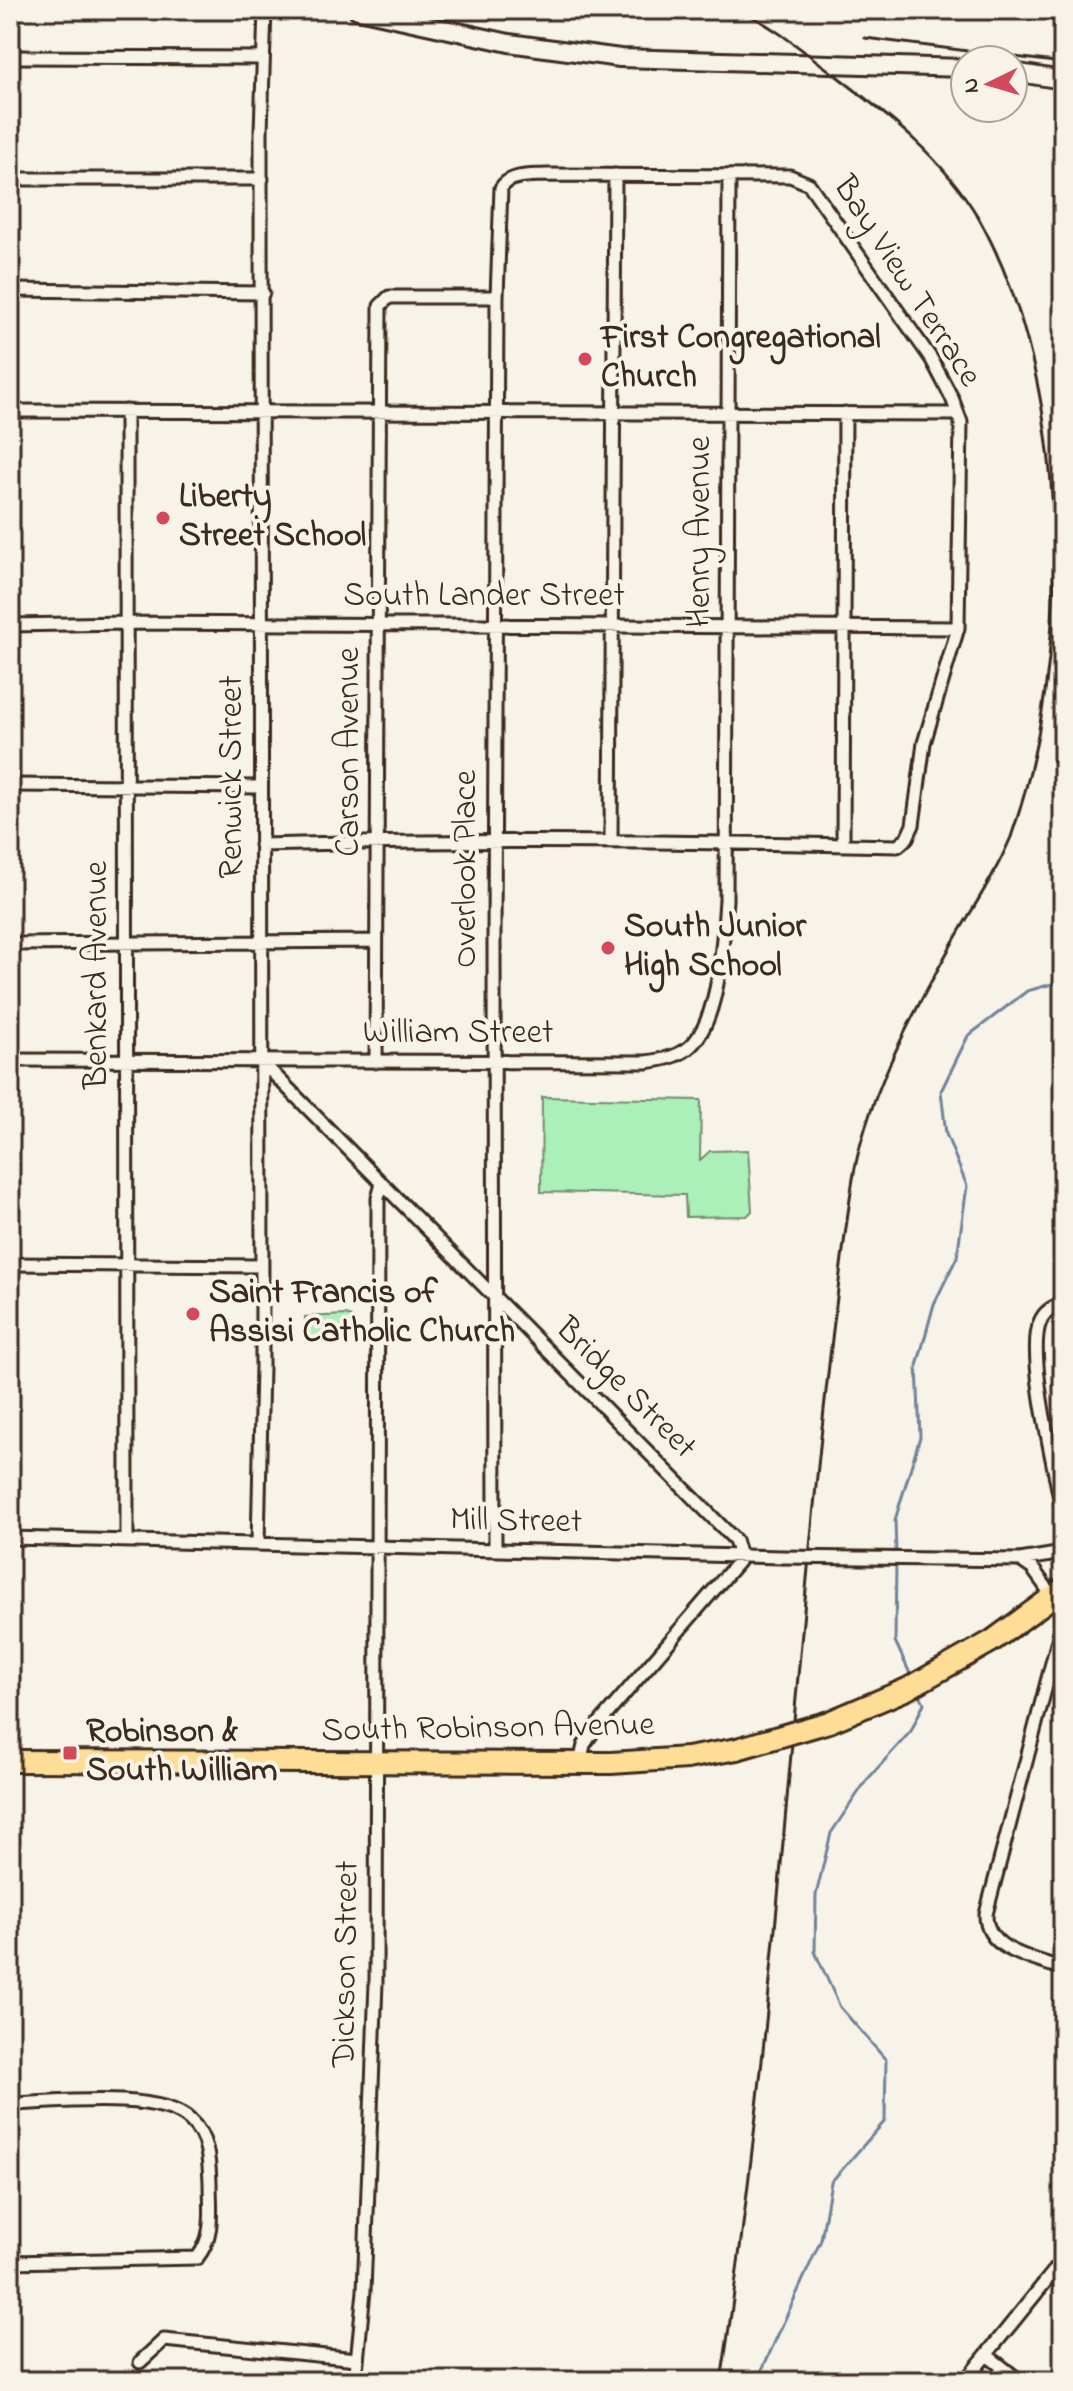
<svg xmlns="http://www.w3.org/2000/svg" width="1073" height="2391" font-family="'Indie Flower',sans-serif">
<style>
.green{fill:#abefb9;stroke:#738c6c;stroke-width:2}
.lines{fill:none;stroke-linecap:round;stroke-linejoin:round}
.stream{stroke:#70839a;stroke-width:3}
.street-casing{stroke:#3b2a1e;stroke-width:17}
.secondary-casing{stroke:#3b2a1e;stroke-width:22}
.highway-casing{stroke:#3b2a1e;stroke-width:26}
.street{stroke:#f7f3e8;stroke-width:11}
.secondary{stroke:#f7f3e8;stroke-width:16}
.highway{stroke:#fede96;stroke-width:20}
.rail{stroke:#3b2a1e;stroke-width:3}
.street-bridge-casing{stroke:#3b2a1e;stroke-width:17;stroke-linecap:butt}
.highway-bridge-casing{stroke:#3b2a1e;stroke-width:26;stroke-linecap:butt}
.street-bridge{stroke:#f7f3e8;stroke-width:11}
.highway-bridge{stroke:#fede96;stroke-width:20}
.poi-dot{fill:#d1495b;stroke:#f7f3e8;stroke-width:3}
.labels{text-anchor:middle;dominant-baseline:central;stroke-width:8;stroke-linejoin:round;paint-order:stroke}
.street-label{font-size:34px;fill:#3b2a1e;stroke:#f7f3e8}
.poi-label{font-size:34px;font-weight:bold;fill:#3b2a1e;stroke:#f7f3e8;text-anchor:start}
</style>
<rect width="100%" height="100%" fill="#f7f3e8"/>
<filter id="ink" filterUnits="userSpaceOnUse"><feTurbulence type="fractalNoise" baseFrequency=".0125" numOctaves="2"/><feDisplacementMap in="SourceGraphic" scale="16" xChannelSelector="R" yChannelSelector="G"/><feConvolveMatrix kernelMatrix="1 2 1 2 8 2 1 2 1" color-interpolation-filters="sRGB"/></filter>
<g filter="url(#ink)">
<path class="green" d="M542,1097l159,3 -1,60 10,-9 38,-1 4,61 -5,5 -61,1 -1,-22 -144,-3z
M346,1315l5,2v18l-7,1v6h-39v-25z"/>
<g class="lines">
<path class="stream" d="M896,1554l-1,-34 25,-83 -3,-71 17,-62 23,-47 10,-71 -21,-52 -5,-43 27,-55 59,-45 36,-10
M896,1562l-1,79 17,37
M757,2381l64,-141 10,-58 54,-61 1,-61 -46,-53 -25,-55 1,-57 15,-62 35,-52 45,-50 13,-28 -5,-11"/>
<g class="street-casing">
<path id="street" d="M10,57l253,1
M10,179h252
M10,290l253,3
M10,411l948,3
M126,411l1,1129
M10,625l117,-2 831,5
M10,785l251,2
M611,841l4,-666
M261,845c213,-6 425,-4 637,1l9,-8 6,-13 11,-82 34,-115 3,-206 -9,-24 -20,-38 -123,-176 -19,-8 -244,-1c-16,1 -36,-1 -45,13l-4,109 -3,639 1,614
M843,845l2,-432
M10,944l366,-3
M10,1060l636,2c15,-2 28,-4 41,-13 33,-24 36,-111 39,-149l3,-724
M261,1061l474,479 5,16 -2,6 -142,165 -12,18 -4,18
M376,1062l4,-756 9,-9h108
M10,1264l251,2
M1063,1303c-10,4 -19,8 -23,19 -14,34 16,151 23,192
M10,1538l772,19
M258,1544l4,-177 -1,-1236 4,-121
M1020,1560l13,9 30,42
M1020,1560l43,-7
M1063,1621l-77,293c-1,37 48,44 77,55
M10,2104c42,-1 149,-14 180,16 18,17 19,39 20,62 0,27 5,54 -13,76l-187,4
M988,2356l32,25
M140,2362l24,-22 193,19
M355,2381l9,-90 12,-308 2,-785 4,-14
M965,2381l98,-121"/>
</g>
<g class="secondary-casing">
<path id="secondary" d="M358,10l151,33 111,15 345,10
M1013,72l50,8"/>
</g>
<g class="highway-casing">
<path id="highway" d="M907,1689l85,-48 71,-52
M10,1761l601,2 76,-5 50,-9"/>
</g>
<use href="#street" class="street"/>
<use href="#secondary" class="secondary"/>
<use href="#highway" class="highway"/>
<path class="rail" d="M865,38l198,25
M721,2381c62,-396 74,-799 131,-1196 12,-82 57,-164 97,-236 21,-37 45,-72 62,-112 62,-177 62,-453 -33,-620 -36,-60 -89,-101 -144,-143 -31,-23 -60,-48 -95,-64"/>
<g class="street-bridge-casing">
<path id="street-bridge" d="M782,1557l238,3"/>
</g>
<g class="highway-bridge-casing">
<path id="highway-bridge" d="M737,1749l92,-27 78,-33"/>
</g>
<use href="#street-bridge" class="street-bridge"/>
<use href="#highway-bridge" class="highway-bridge"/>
</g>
</g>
<g class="poi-dot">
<circle cx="585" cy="359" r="8"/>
<circle cx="163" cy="518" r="8"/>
<circle cx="608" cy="948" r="8"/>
<circle cx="193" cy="1314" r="8"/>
<rect x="62" y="1745" width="16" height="16" rx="4"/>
</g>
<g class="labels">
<g class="street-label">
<text transform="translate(906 282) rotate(57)">Bay View Terrace</text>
<text transform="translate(701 532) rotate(-90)">Henry Avenue</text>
<text x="484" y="597">South Lander Street</text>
<text transform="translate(350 752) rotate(-90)">Carson Avenue</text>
<text transform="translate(233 777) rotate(-90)">Renwick Street</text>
<text transform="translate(467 869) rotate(-90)">Overlook Place</text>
<text transform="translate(98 975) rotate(-90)">Benkard Avenue</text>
<text x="458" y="1034">William Street</text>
<text transform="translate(625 1389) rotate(45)">Bridge Street</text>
<text transform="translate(516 1522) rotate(1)">Mill Street</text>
<text transform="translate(488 1729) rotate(-1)">South Robinson Avenue</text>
<text transform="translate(347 1964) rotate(-89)">Dickson Street</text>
</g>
<g class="poi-label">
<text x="601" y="339">First Congregational<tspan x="601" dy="39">Church</tspan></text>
<text x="179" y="498">Liberty<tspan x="179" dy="39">Street School</tspan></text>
<text x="624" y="928">South Junior<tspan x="624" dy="39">High School</tspan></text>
<text x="209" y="1294">Saint Francis of<tspan x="209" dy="39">Assisi Catholic Church</tspan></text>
<text x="86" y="1733">Robinson &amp;<tspan x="86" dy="39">South William</tspan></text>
</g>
</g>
<rect width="1073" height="2391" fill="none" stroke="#f7f3e8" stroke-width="40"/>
<rect x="20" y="20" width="1033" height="2351" fill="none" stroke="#3b2a1e" stroke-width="3" filter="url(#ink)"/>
<g transform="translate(989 84) rotate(265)"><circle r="38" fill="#f7f3e8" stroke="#aca397" stroke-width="2"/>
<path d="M0-6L14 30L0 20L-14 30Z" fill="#d1495b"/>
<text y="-12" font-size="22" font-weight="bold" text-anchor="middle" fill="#3b2a1e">N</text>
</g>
</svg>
